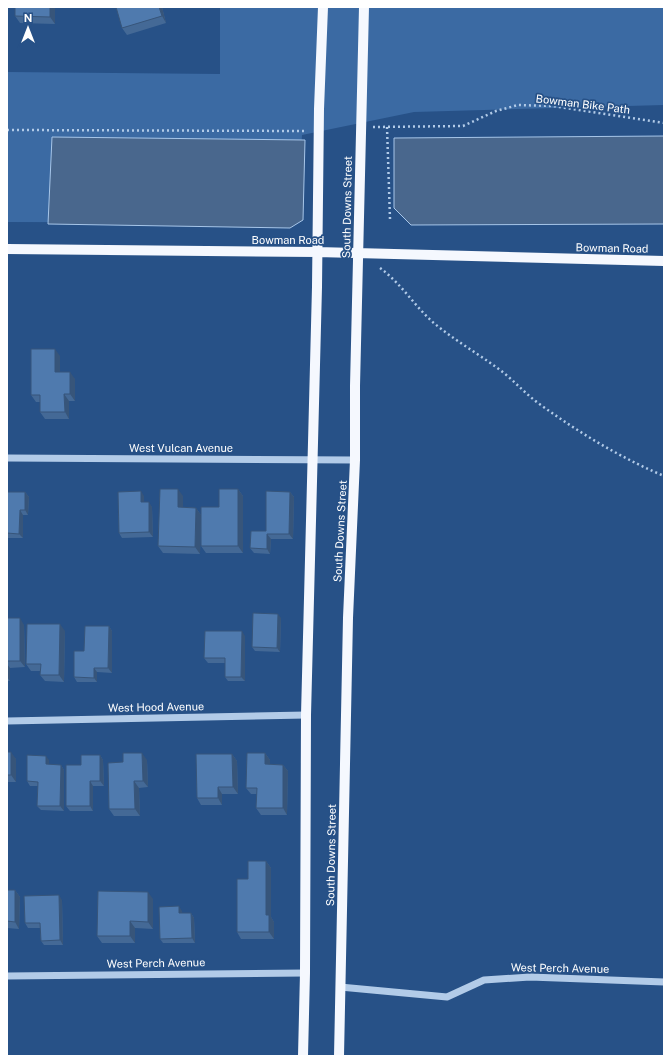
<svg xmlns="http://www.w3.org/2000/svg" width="671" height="1063" font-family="'Public Sans',sans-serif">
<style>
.green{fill:#3b6aa3}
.water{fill:#49678d;stroke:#a7c6e9}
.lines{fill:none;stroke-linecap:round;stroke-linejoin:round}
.path{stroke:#b2cbe8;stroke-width:2.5;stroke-dasharray:2 3;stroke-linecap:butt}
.minor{stroke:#b2cbe8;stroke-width:7}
.major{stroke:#f5f8fe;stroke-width:10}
.wall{fill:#446996}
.shaded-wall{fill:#37557a}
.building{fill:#4f7aae;stroke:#37557a}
.labels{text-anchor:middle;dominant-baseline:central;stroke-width:3.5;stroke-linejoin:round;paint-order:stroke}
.street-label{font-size:11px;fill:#fff;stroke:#275187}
</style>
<rect width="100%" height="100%" fill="#275187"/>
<path class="green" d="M220,7h444v98l-250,7 -112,23 -5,88 -290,-1v-150l213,2z"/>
<path class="water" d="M664,136v88l-253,1 -17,-17v-70z
M52,137l253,3 -2,80 -13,8 -242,-4z"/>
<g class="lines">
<path class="path" d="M373,127l90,-1 33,-15 22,-6 34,1 112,17
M387,127l3,92
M7,130l299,1
M380,268c21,15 35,39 55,56 22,18 47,32 69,49 12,10 22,21 34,30 40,29 81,54 126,73"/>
<path class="minor" d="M7,458l348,2
M7,721l299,-6
M7,976l298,-3
M340,987l107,10 37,-17 46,-3 134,5"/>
<path class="major" d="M7,249l310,3 347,9
M303,1056l2,-83 1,-258 11,-428 2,-178 4,-102
M339,1056l9,-438 7,-158v-74l9,-379"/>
</g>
<path class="wall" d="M55,7v17l-35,-1 -5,-7z
M162,7l4,16 -39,12 -5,-7z
M60,356v16l15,7v22h-6v18h-24l-5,-7v-10h-4l-5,-7z
M238,489l5,7v57h-37l-5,-7 18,-39z
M7,492h18l4,5 -1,18h-5v23h-16z
M290,492l4,5 -1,42h-22l-1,15 -16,-1 -4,-5 16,-17z
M144,496v6l8,5 1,30 -31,1 -3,-5z
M183,496v11l13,1 5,7 -1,39 -37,-1 -5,-7z
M7,618l17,7 1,42 -15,1v13h-3z
M281,618l-1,34 -25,-1 -3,-4z
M109,626l3,5v42l-15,-1v10h-20l-3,-5 10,-26z
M65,631l-1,51 -19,-1 -5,-6v-4h-9l-5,-7z
M245,636v45h-17l-3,-4v-14h-17l-4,-5z
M7,752l9,7v23h-8v34h-1z
M265,753l5,7v4l13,1 5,6 -1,44h-26l-5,-7 1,-14h-6l-5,-6z
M232,754l5,7 1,33h-16v11h-21l-4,-7z
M100,755l3,5 1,26h-11v25h-23l-4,-5 15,-41z
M49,760v5h12l3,5v41l-23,-1 -4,-4 1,-20h-8l-3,-5z
M147,760l1,27 -9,1 1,28h-26l-5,-7 14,-47z
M266,861l5,7v49l3,5v17h-33l-4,-7z
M7,890h8l5,7 -1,32 -12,-1z
M153,899v30l-18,-1v15h-33l-5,-7z
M62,900l1,45h-19l-3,-4 -1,-13h-12l-3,-5z
M182,911v2h9l3,5 1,25h-32l-3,-4z"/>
<path class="shaded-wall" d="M50,7h5v17l-5,-7z
M159,7h3l4,16 -4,-7z
M55,349l5,7v23l-5,-7z
M70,372l5,7v22l-5,-7z
M64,394l5,7v18l-4,-7z
M178,489l5,7v18l-5,-7z
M238,489l5,7v57l-5,-7z
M141,491l3,5v11l-3,-5z
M25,492l4,5 -1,18 -3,-5z
M290,492l4,5 -1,42 -4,-5z
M149,502l3,5 1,30 -4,-5z
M196,508l5,7 -1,39 -5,-7z
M20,510l3,5v23l-4,-4z
M267,534l4,5 -1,15 -3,-5z
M278,614l3,4 -1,34 -3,-4z
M20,618l4,7 1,42 -5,-6z
M60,624l5,7 -1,51 -5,-7z
M109,626l3,5v42l-4,-5z
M242,631l3,5v45l-4,-4z
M7,664l3,4v13l-3,-4z
M94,668l3,4v10l-3,-4z
M11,752l5,7v23l-5,-7z
M142,753l5,7 1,27 -5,-6z
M265,753l5,7v11l-5,-7z
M232,754l5,7 1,33 -5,-7z
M100,755l3,5 1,26 -4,-5z
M46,756l3,4v9l-3,-5z
M61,765l3,5v41l-4,-5z
M283,765l5,6 -1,44 -4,-7z
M7,780l1,2v34l-1,-2z
M90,781l3,5v25l-3,-5z
M134,781l5,7 1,28 -5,-7z
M218,787l4,7v11l-4,-7z
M266,861l5,7v49l3,5v17l-5,-7 -3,-17z
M15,890l5,7 -1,32 -4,-7z
M148,892l5,7v30l-5,-7z
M59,895l3,5 1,45 -3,-5z
M179,906l3,5v7l-3,-5z
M191,913l3,5 1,25 -3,-5z
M130,921l5,7v15l-5,-7z"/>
<path class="building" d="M15,7h35v10l-35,-1z
M116,7h43l3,9 -40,12z
M31,349h24v23h15v22h-6l1,18h-25v-17h-9z
M160,489h18v18l18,1 -1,39 -37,-1z
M219,489h19v57h-37v-39h18z
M141,491v11h8v30l-30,1 -1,-41z
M266,491l24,1 -1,42h-22v15l-17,-1 1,-17h15z
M7,492h18v18h-5l-1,24 -12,-1z
M253,613l25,1 -1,34 -25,-1z
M7,618h13v43h-13z
M27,624h33l-1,51h-19l1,-11h-15z
M85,626h24l-1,42h-14v10l-20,-1v-26h10z
M205,631h37l-1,46h-16v-19h-21z
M7,752h4v23h-4z
M123,753h19l1,28h-9l1,28h-26l-1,-46 15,-1z
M247,753h18v11l18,1v43h-27l1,-20h-11z
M196,754h36l1,33h-15v11h-21z
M27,755l19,1v8l15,1 -1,41h-23l1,-24 -11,-1z
M81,755h19v26h-10v25h-24v-41h15z
M248,861h18v54h3v17h-32v-53h11z
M7,890h8v32l-8,-1z
M98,891l50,1v30l-18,-1v15h-33z
M59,895l1,45 -19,1 -1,-18h-15l-1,-27z
M179,906v7h12l1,25 -32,1 -1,-32z"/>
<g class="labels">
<g class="street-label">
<text transform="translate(583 104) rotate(7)">Bowman Bike Path</text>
<text transform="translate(347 207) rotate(-89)">South Downs Street</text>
<text x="288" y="240">Bowman Road</text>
<text transform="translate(612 248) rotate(1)">Bowman Road</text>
<text x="181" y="448">West Vulcan Avenue</text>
<text transform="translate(340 531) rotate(-87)">South Downs Street</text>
<text transform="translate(156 707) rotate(-1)">West Hood Avenue</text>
<text transform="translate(331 855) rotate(-89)">South Downs Street</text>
<text transform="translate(156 963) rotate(-1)">West Perch Avenue</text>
<text transform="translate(560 968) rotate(1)">West Perch Avenue</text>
</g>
</g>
<rect width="671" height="1063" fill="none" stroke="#ffffff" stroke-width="16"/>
<g transform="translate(28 28)" stroke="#275187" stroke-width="3" paint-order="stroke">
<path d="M0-3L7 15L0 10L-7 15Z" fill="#ffffff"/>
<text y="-6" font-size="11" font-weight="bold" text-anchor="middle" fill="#ffffff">N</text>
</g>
</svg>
